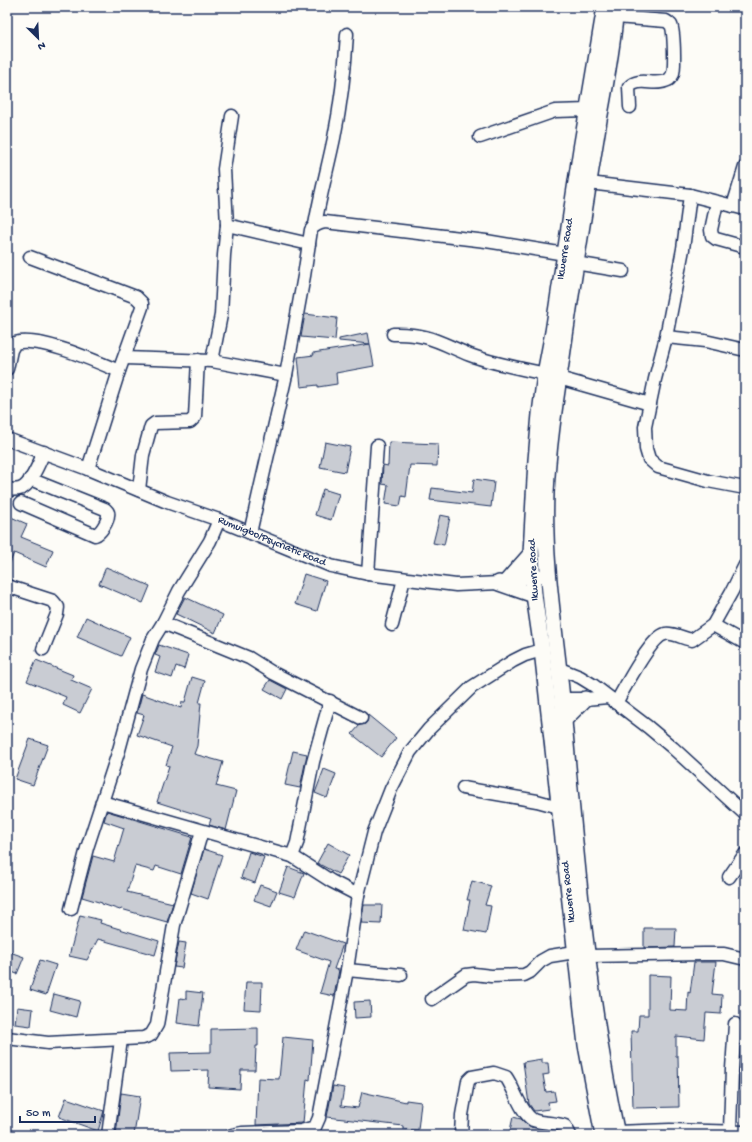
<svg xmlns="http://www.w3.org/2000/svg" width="752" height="1142" font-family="'Gochi Hand',sans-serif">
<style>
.building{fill:#c9ccd3;stroke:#1b2f5e}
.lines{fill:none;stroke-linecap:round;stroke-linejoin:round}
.minor-casing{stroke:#1b2f5e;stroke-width:15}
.major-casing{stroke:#1b2f5e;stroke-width:18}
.minor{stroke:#fdfcf7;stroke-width:12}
.major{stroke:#fdfcf7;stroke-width:15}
.labels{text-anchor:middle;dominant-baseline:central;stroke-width:3;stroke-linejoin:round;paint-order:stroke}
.street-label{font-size:11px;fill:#1b2f5e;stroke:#fdfcf7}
</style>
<rect width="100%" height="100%" fill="#fdfcf7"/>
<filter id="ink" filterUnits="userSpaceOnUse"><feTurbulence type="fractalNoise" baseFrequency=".025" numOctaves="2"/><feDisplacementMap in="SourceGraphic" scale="8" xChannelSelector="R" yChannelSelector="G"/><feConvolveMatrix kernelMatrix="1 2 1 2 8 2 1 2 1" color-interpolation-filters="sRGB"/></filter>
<g filter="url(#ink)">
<path class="building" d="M305,314l32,4 -2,22 -34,-3z
M368,333l2,11 -31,-3v-2z
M370,344l4,22 -38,7 1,11 -19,3v-2l-17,2 -3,-30 16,-2 -1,-2z
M325,442l25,5 -5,25 -25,-5z
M389,442l49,2 -1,22 -27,-1 -4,32 -4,-1 -2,10 -15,-2 3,-19 -6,-1 1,-19 5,1z
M474,479l20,3 -3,25 -61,-7 2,-12 40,5z
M323,489l16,5 -8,26 -16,-5z
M440,515l10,2 -6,28 -11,-2z
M11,517l16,7 -6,13 32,13 -7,17 -32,-14 -7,17v-44z
M106,567l44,19 -7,17 -44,-19z
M304,574l22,7 -9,30 -22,-7z
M185,597l38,18 -8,18 -39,-19z
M86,617l44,20 -9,19 -44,-19z
M159,645l29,10 -4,14 -8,-3 -4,12 -17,-6 5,-15 -5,-2z
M36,660l37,15 -2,5 21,9 -12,24 -17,-8 3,-8 -39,-16z
M192,677l13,4 -6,22h2l-4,43 -3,8 29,8 -7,24 20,5 -10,39 -17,-5 2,-6 -54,-17 12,-36 -3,-1 6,-18 -35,-12 7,-20 -7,-2 5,-19 39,14 1,-6h3z
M270,680l17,9 -5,10 -18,-10z
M368,715l28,23 -15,19 -29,-23 8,-9 5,-1 2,-2z
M30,739l18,6 -15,40 -18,-6z
M293,751l14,3 -7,34 -15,-3z
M324,769l12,5 -9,24 -12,-5z
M107,811l85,26 -11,37 -25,-8 -2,5 -19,-5 -8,26 46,11 -6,19 -46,-13 -1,1 -18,-6v-1l-20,-6 11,-41 21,6 10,-34 -20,-7z
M328,843l21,12 -11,19 -21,-11z
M204,849l18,6 -14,44 -17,-6z
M249,852l15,5 -9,26 -14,-5z
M288,867l16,6 -9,24 -16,-5z
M472,881l19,5 -6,19 6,1 -5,28 -22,-4 6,-30h-3z
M260,885l17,6 -6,15 -17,-6z
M364,905h18l-1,19 -20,-1z
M80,915l21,5 -1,3 59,18 -4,14 -57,-16 -11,21 -18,-4z
M644,928h32l-1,19 -31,1z
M304,930l39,14 -9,25 5,1 -5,26 -14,-3 9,-31 -33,-12z
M179,942l7,1 -4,25 -8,-1z
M7,951l17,6 -7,17 -10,-4z
M40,960l16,5 -10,30 -16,-5z
M694,962h22l-4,32 10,1 -1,19 -15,-1 -2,26 -28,-3v20h2l1,51 -46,1 -2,-77h7l1,-16h9v-40l23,1 -1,34 17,1 1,-19 2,1z
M246,982h16l-1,28 -17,-1z
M186,991l17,2 -4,33 -22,-3 3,-25 6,1z
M54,994l26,7 -4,16 -26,-7z
M370,1001l1,16 -16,1 -1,-16z
M17,1007l16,2 -2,17 -16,-2z
M258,1028v18h-2l-1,24h-14l-1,19 -32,-2 1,-17 -38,1 -1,-18 41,-1v-23z
M283,1037l30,3 -3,40 -3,-1 -4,44 -47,2 2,-47 21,1z
M542,1059v4h6l1,11 -6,1 3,17 8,-1 2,10 -8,1 1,7 -15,2 -5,-7 -6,-42z
M740,1067h5v23h-6z
M333,1086l11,2 -3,18 17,2 4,-16 44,10v-2l15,2 -3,28 -15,-1v-3l-76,-9z
M121,1093l19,3 -6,39h-18z
M66,1098l38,13 -6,20 -39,-14z
M513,1117l8,2 10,8 28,5 2,3h-52z"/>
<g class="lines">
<g class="minor-casing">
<g id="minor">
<path d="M616,17l50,4c2,1 4,3 5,4 3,5 4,41 2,48 0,2 -3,6 -5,7 -13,7 -29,-4 -39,7l1,20"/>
<path d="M480,137l75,-26 33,-1"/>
<path d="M589,183l101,12 55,14"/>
<path d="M690,195l-7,54 -17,88 -11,42 -10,48 1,22 3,10 9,8 50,14 37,7"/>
<path d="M717,202l-6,28 1,6 4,3 29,8"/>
<path d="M733,206l12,-39"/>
<path d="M227,225l82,19"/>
<path d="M315,225c5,-29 13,-58 19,-87 7,-34 11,-69 13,-104"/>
<path d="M30,257l106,40 6,6v4l-23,64 -31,98"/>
<path d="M575,263l48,8"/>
<path d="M393,334c35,-1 47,9 77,21 24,9 50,13 75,19"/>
<path d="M666,337l39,4 40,9"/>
<path d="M125,358l87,3 74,14"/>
<path d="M212,361l9,-46 3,-60 3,-30 -3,-56 8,-53"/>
<path d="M7,369l4,-19 4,-7c25,-7 80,18 104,28"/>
<path d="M559,378l91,26"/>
<path id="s1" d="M7,439l81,30 79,33 52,18 112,46 37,8 88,11 43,-2 9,-3 41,-5"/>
<path d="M7,489c6,1 14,1 18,-3 8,-7 15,-25 19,-34"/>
<path d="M139,490l4,-35 8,-29 4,-3 35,-1 5,-5 3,-57"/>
<path d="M21,503l74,32c6,-2 13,-14 13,-20 1,-3 -1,-4 -3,-6l-75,-30"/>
<path d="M250,533l36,-158 18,-99 7,-46c3,-5 8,-7 14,-8l161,19 79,13"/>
<path d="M368,574l9,-128"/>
<path d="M7,586l46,15 5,6 -1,7 -14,35"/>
<path d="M163,623l86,35 24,15 88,45"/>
<path d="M392,625l12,-46"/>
<path d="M713,625l32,18"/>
<path d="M560,669l20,8 13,8 55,42 25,21 72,66"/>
<path d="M562,699h23l23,-2"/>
<path d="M616,703c8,-14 35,-66 49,-69 6,-2 20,5 27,6l21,-15 19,-34 13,-26"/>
<path d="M463,788l74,13 22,6"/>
<path d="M102,802l190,54 39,25 27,14"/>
<path d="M292,856l5,-13 16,-81 17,-61"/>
<path d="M729,877l16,-23"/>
<path d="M71,909l16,-61 32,-98 22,-81 12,-30 10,-16 16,-32 31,-50 9,-21"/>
<path d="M588,956l116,-2h20l21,5"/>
<path d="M347,970l54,5"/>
<path d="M432,999l34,-24 8,-1 17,2 33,-1 6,-3 11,-11 9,-5 25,-4"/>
<path d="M7,1038l41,5 95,-5 8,-3 6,-10 17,-100 28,-94"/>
<path d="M730,1131l2,-62 3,-45"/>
<path d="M616,1132l54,-2 75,2"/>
<path d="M108,1135l13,-95"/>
<path d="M232,1135l10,-2 59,-2 14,-4 4,-9 28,-148 11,-75 16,-63 17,-43 19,-37 19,-23 43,-42 41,-26 12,-6 17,-5"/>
<path d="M461,1135l1,-20 6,-34 4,-4 22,-4 12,4c8,11 15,36 27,43 10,4 22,2 32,6l5,9"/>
</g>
</g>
<g class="major-casing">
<g id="major">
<path d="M616,7c-3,38 -10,76 -17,113 -13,79 -26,158 -37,237 -7,46 -14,91 -16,136 -3,77 12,152 18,228 12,139 24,278 53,414"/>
<path d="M508,580l23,-26"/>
<path d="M499,583l35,12"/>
<path d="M564,720l21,-21"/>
<path id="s2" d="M603,1135l-17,-90 -6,-53 -38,-342 -8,-55 -3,-41 5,-94 4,-46 5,-40 8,-42 28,-183 24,-142"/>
</g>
</g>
<use href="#minor" class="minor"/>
<use href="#major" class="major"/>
</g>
</g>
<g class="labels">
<g class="street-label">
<text stroke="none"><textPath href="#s2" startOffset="893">Ikwerre Road</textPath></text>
<text stroke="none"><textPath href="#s1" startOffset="284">Rumuigbo/Psycriatic Road</textPath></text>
<text transform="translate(534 570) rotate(-93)">Ikwerre Road</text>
<text transform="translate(569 892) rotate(-96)">Ikwerre Road</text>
</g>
</g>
<rect width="752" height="1142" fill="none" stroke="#fdfcf7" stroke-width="24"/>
<rect x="12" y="12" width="728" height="1118" fill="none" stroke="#1b2f5e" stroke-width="1.5" filter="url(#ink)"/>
<g transform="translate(38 38) rotate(156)" stroke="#fdfcf7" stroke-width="3" paint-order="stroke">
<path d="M0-3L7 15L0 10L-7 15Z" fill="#1b2f5e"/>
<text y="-6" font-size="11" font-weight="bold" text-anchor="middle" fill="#1b2f5e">N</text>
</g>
<path d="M20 1116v6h75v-6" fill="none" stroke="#1b2f5e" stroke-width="2"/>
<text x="26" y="1116" font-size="12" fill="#1b2f5e" stroke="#fdfcf7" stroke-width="3" paint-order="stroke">50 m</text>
</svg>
